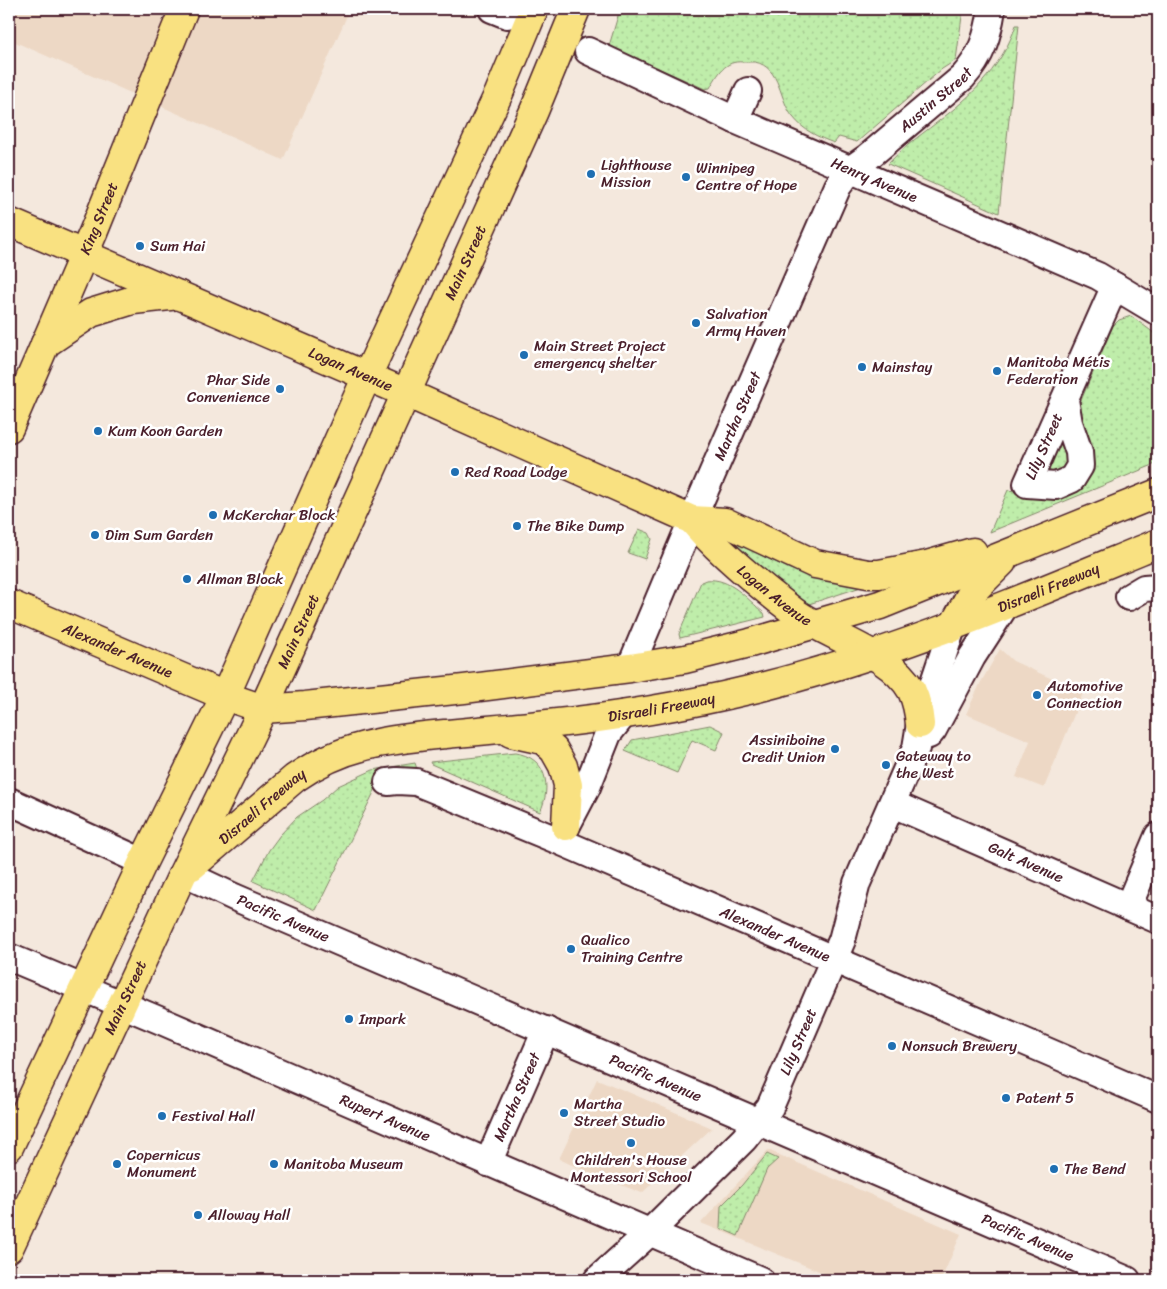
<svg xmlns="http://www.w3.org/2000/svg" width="1167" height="1289" font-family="Sriracha,sans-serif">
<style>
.built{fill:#edd8c5}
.grass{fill:url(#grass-dots);stroke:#84866a}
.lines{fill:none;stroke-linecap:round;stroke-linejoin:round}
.minor-casing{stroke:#4a1f2b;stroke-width:30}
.major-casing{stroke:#4a1f2b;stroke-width:31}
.minor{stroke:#fff;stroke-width:26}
.major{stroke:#f9e181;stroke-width:28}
.poi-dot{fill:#1f6fb2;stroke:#fff;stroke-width:2}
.labels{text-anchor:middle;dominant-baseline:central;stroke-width:5;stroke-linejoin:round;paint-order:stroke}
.street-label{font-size:15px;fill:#4a1f2b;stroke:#fff}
.poi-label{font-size:15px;fill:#4a1f2b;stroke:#fff;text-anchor:start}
</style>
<defs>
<pattern id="grass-dots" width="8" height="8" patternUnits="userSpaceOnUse" patternTransform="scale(1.25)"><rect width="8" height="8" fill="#bfedaa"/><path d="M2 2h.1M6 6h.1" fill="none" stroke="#a6cb92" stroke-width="1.8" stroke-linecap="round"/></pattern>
</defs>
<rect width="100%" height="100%" fill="#f4e8dd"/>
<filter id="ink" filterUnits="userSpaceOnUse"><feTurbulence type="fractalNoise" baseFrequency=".02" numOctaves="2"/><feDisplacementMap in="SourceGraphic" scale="10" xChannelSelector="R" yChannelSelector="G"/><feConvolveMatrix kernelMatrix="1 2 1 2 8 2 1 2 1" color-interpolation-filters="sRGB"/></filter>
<g filter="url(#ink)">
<path class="built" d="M9,9h341l-67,151 -268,-118 -6,12z
M1000,649l13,12 70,32 -39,95 -28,-11 14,-36 -64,-27 15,-32z
M597,1079l31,13 84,36 -70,65 -55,-21 -28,-13z
M768,1150l193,84 -20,46h-100l-140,-57z"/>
<path class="grass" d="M620,9h343l-7,51 -14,9 -85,73 -18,-5 -5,6c-16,-6 -30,-12 -41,-26 -14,-16 -12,-50 -38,-55 -4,0 -8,0 -12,0 -18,-2 -25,12 -33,26l-5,1 -96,-43z
M1016,25h3l-20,188 -111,-49c16,-18 37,-32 56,-47 32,-25 59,-53 72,-92z
M1131,316l27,20v127l-168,69 18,-42 38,5 38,-56 -5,-34 34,-79 6,-6z
M1059,430l12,37 -16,7 -7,-4 -3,-7z
M639,529l10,4 3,6 -7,20 -17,-6z
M723,537l67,32 21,6 53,11 -58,19z
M706,580c24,-3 41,19 58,33l1,4 -85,21 -1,-4 22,-52z
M710,725l14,7 -8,18 -24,-10 -15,33 -52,-22 7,-11z
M515,753c32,4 37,34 25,59l-109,-48 -1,-2z
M415,763l2,6 -37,11 -64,130 -63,-29 16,-31 11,-15 17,-18 25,-17 16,-14 35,-16z
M767,1154l11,5 -11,10 -29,67 -18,-8 1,-22 21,-21z"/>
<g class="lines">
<g class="minor-casing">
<g id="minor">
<path d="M492,9l15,6"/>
<path id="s1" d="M588,51l147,69 363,156 60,36"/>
<path d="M735,120l13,-29"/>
<path id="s2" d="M1065,400l4,23 10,29 1,14 -8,13 -16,7 -29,-2 82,-185 6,-13"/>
<path d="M1129,597l15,-9 14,-1"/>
<path id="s3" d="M630,668l62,-148 146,-334 13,-17 17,-12 95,-80c19,-21 25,-42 29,-68"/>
<path d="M929,735l4,-5 39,-73 33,-51"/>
<path id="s4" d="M388,782l9,-1 19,1 143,59 599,258"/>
<path d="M9,801l134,61"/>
<path id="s5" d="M893,804l265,116"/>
<path d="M565,829l22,-42 21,-53 16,-20"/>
<path id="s6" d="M183,873l51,24 893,383"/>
<path d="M1128,907l30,-71"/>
<path id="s7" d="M9,957l150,63 601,260"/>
<path id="s8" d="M488,1163l58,-133"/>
<path id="s9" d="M597,1280l52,-47 95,-94 26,-32 72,-167 15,-57 59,-135 4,-24 32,-96"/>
</g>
</g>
<g class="major-casing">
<g id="major">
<path id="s10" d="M9,222l397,171 286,127 33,2 90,42 53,10h11l48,-9 46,-13"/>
<path d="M45,344l46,-31 42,-13 46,-5"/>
<path id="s11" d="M9,428l84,-195 91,-224"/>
<path id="s12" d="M692,520c27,33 67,65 101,91 36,27 96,40 119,80 5,11 7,22 8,33"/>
<path id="s13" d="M9,604l216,92 38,13 42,-3 159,-17 166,-21 55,-9 65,-16 130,-38 278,-112"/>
<path d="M952,628l21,-37 29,-29"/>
<path d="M511,733l32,7 11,10 9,16 5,19 -2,41"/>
<path id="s14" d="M192,866l103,-88c49,-34 92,-38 150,-44 34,-3 69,-6 103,-10 68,-7 135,-18 201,-34 142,-34 275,-92 409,-147"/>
<path d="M9,1147l134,-285 82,-166 142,-320 132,-283 35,-84"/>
<path id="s15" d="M9,1248l174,-375 80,-164 271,-598 42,-102"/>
</g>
</g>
<use href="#minor" class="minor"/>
<use href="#major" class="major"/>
</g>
</g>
<g class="poi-dot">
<circle cx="591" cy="174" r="5"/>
<circle cx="686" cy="177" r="5"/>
<circle cx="140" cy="246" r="5"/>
<circle cx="696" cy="323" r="5"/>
<circle cx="524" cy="355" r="5"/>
<circle cx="862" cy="367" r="5"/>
<circle cx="997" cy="371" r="5"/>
<circle cx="280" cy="389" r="5"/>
<circle cx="98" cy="431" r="5"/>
<circle cx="455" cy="472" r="5"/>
<circle cx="213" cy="515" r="5"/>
<circle cx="517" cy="526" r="5"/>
<circle cx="95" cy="535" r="5"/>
<circle cx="187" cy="579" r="5"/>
<circle cx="1037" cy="695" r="5"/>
<circle cx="835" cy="749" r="5"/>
<circle cx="886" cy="765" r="5"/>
<circle cx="571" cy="949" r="5"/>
<circle cx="349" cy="1019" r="5"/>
<circle cx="892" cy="1046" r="5"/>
<circle cx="1006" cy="1098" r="5"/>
<circle cx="564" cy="1113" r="5"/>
<circle cx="162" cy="1116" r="5"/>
<circle cx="631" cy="1143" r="5"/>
<circle cx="117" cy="1164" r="5"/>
<circle cx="274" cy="1164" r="5"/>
<circle cx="1054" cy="1169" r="5"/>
<circle cx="198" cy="1215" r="5"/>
</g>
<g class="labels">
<g class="street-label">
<text stroke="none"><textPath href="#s3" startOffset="656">Austin Street</textPath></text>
<text stroke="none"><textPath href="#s1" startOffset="314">Henry Avenue</textPath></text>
<text stroke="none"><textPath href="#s11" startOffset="228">King Street</textPath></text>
<text stroke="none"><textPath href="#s15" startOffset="1086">Main Street</textPath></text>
<text stroke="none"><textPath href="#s10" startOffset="372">Logan Avenue</textPath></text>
<text stroke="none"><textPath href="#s3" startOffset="274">Martha Street</textPath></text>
<text stroke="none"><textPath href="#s2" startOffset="171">Lily Street</textPath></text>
<text stroke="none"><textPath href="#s14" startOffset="918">Disraeli Freeway</textPath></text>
<text stroke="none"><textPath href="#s12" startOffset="112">Logan Avenue</textPath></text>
<text stroke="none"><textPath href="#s15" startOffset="681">Main Street</textPath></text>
<text stroke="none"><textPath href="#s13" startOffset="118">Alexander Avenue</textPath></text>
<text stroke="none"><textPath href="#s14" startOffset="512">Disraeli Freeway</textPath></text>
<text stroke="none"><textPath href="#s14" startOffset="92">Disraeli Freeway</textPath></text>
<text stroke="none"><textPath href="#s5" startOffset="145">Galt Avenue</textPath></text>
<text stroke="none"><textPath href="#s6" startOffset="110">Pacific Avenue</textPath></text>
<text stroke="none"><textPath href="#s4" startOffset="418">Alexander Avenue</textPath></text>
<text stroke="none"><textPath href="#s15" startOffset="276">Main Street</textPath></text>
<text stroke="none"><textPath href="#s9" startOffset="316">Lily Street</textPath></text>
<text stroke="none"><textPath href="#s6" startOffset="515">Pacific Avenue</textPath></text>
<text stroke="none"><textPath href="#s8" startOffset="72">Martha Street</textPath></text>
<text stroke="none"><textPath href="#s7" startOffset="409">Rupert Avenue</textPath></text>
<text stroke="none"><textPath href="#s6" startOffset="920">Pacific Avenue</textPath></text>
</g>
<g class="poi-label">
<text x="601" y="165">Lighthouse<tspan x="601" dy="17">Mission</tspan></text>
<text x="696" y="168">Winnipeg<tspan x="696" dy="17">Centre of Hope</tspan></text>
<text x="150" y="246">Sum Hai</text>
<text x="706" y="314">Salvation<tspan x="706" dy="17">Army Haven</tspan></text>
<text x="534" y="346">Main Street Project<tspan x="534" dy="17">emergency shelter</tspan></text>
<text x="1007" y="362">Manitoba Métis<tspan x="1007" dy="17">Federation</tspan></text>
<text x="872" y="367">Mainstay</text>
<text x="270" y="380" text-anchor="end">Phar Side<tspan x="270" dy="17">Convenience</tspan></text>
<text x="108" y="431">Kum Koon Garden</text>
<text x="465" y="472">Red Road Lodge</text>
<text x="223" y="515">McKerchar Block</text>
<text x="527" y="526">The Bike Dump</text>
<text x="105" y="535">Dim Sum Garden</text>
<text x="197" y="579">Allman Block</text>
<text x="1047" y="686">Automotive<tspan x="1047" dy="17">Connection</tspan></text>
<text x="825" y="740" text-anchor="end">Assiniboine<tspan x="825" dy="17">Credit Union</tspan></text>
<text x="896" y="756">Gateway to<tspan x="896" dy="17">the West</tspan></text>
<text x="581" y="940">Qualico<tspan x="581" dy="17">Training Centre</tspan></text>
<text x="359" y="1019">Impark</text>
<text x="902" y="1046">Nonsuch Brewery</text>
<text x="1016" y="1098">Patent 5</text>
<text x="574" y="1104">Martha<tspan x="574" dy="17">Street Studio</tspan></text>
<text x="172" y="1116">Festival Hall</text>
<text x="127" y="1155">Copernicus<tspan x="127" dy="17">Monument</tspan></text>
<text x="631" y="1160" text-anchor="middle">Children's House<tspan x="631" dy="17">Montessori School</tspan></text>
<text x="284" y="1164">Manitoba Museum</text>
<text x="1064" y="1169">The Bend</text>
<text x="208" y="1215">Alloway Hall</text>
</g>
</g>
<rect width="1167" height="1289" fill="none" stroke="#fff" stroke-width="30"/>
<rect x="15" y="15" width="1137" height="1259" fill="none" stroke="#4a1f2b" stroke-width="2" filter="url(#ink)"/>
</svg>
